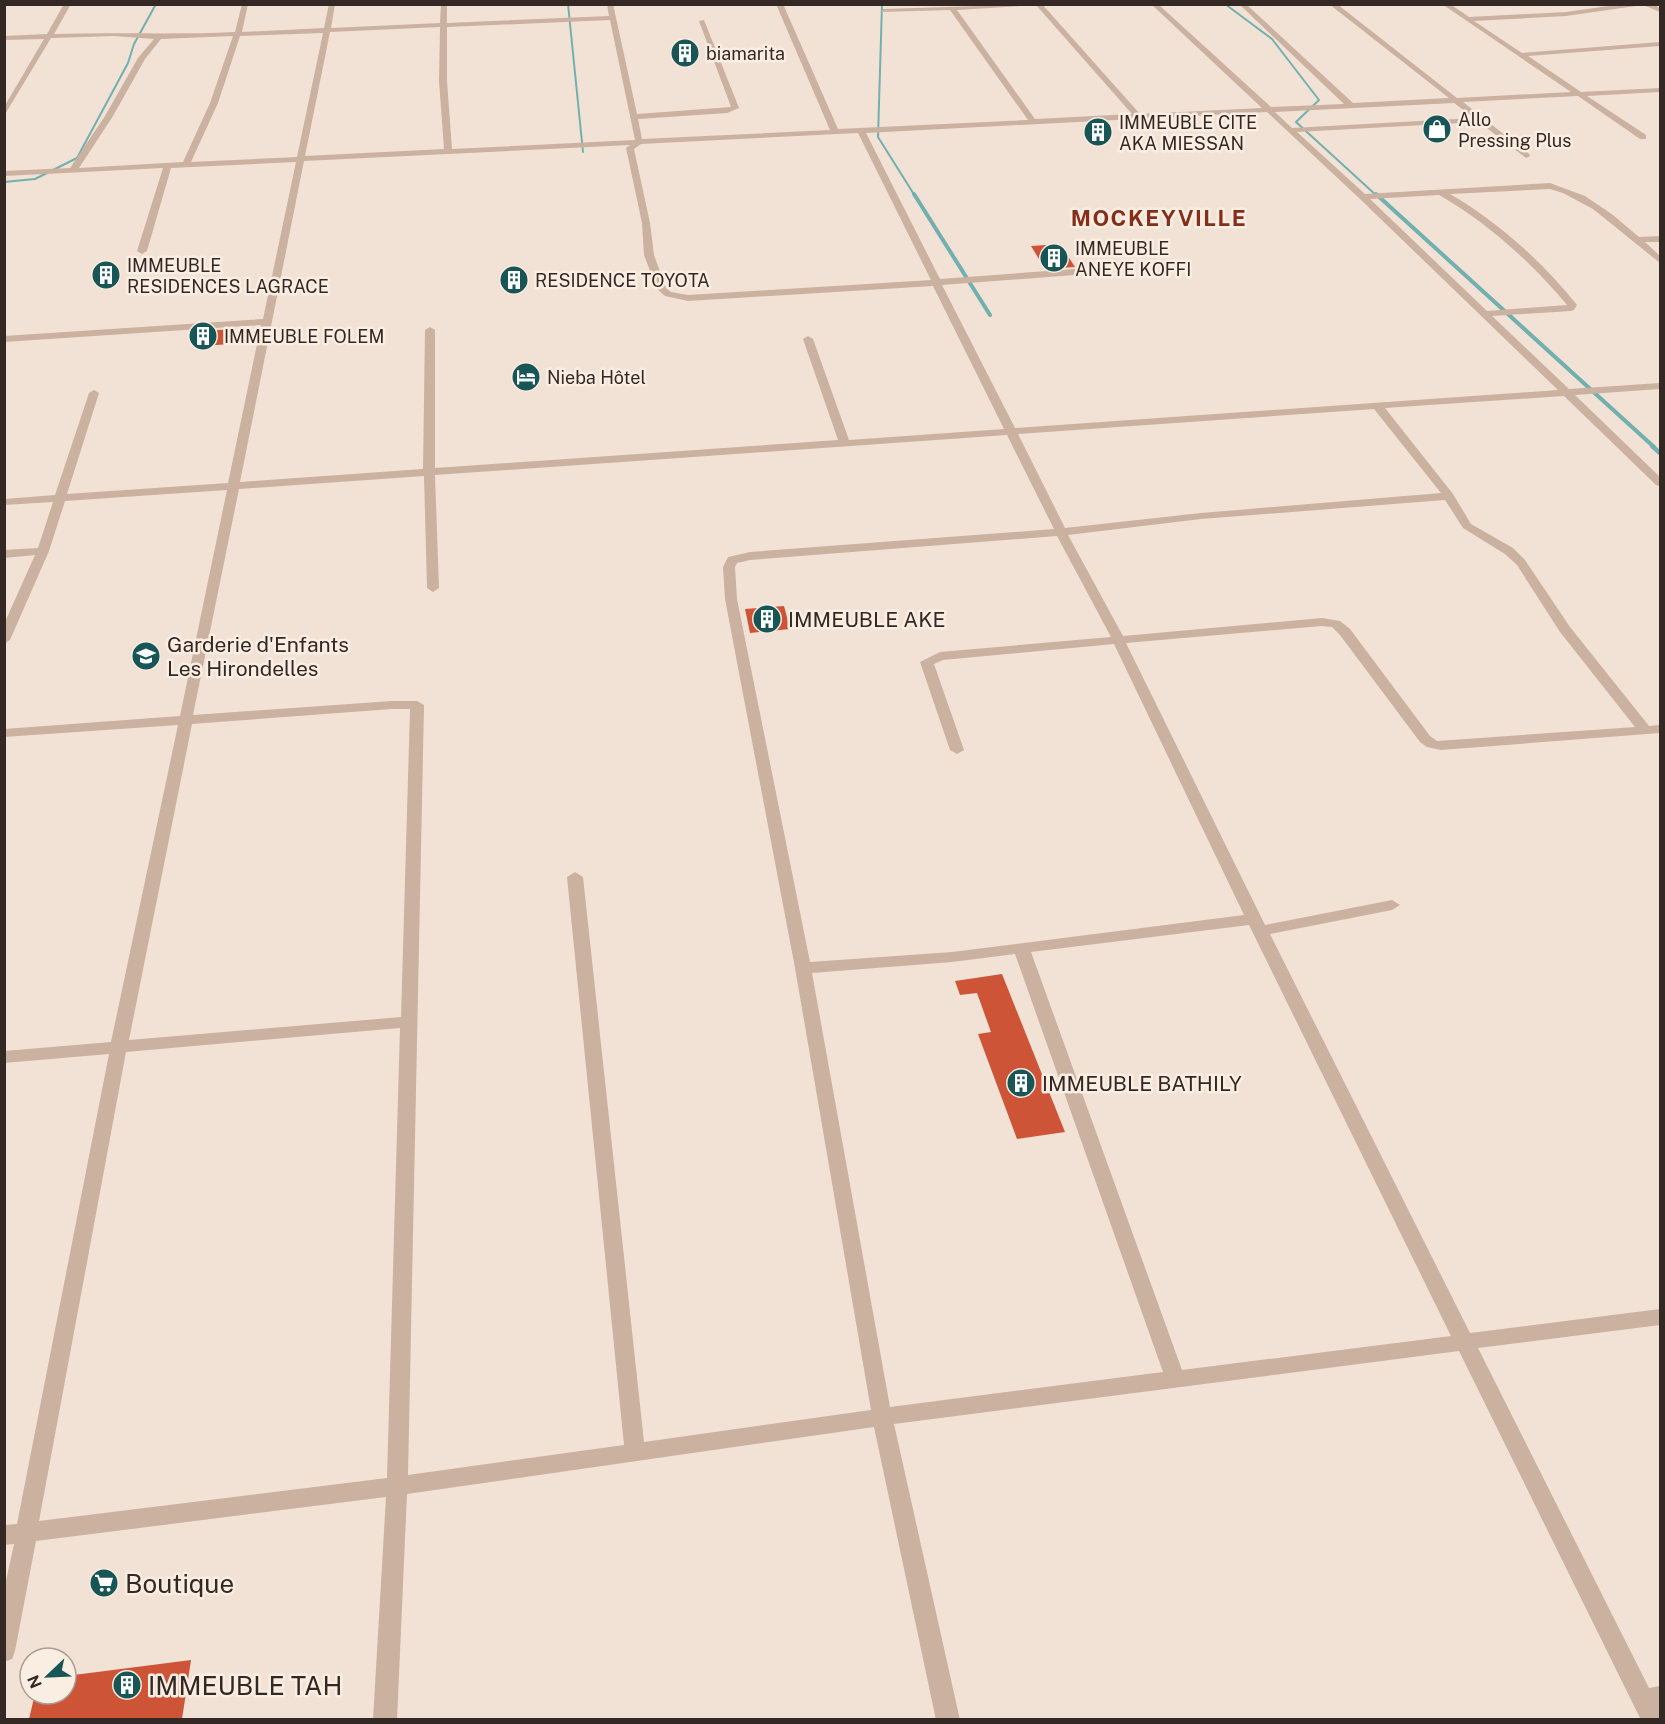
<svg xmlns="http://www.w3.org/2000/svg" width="1665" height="1724" font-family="'Public Sans',sans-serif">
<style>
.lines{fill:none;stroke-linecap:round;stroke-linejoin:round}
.stream-far2{stroke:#72b0af;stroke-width:2}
.stream-far1{stroke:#72b0af;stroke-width:4}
.stream{stroke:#72b0af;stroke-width:4.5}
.building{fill:#cd5437}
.street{fill:#cab1a0;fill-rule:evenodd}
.labels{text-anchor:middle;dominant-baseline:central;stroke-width:5;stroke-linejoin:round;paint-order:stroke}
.far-poi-label{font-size:18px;fill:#332824;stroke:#faede1;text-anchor:start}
.poi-label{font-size:21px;fill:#332824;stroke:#faede1;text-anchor:start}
.far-district-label{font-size:22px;font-weight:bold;letter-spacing:1.5px;fill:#862e19;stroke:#faede1}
.near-poi-label{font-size:26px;fill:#332824;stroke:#faede1;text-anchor:start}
</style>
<rect width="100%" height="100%" fill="#f2e2d5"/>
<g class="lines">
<path class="stream-far2" d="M568,4l15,148
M882,4l-4,133 37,59
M1225,4l47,35 47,61 -23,22 81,74
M4,182l31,-3 42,-21 51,-95 6,-19 22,-40"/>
<path class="stream-far1" d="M914,194l76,121
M1376,194l278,253"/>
<path class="stream" d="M1652,446l8,7"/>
</g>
<path class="building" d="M1060,244l15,23 -30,2 -14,-23z
M232,329l-3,15 -25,2 3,-15z
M784,606l6,23 -40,4 -5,-24z
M1002,974l63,158 -48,7 -39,-105 13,-2 -14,-39 -17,2 -5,-14z
M191,1660l-9,59h-153l6,-25h31v-18z"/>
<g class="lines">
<path class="street" d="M64,4h7l-17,30c60,-2 120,1 181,-2l7,-28h6l-6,28 82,-4 5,-24h6l-4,24 109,-5 1,-19h6v19l162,-7 -2,-12h6l24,110 94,-7 -32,-86 5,-1 35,88 -12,5 -89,6 4,20 188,-9 -54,-126h7l55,125 190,-9 -78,-110 -69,2 2,-3 159,-5 98,110 122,-6 -111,-104h7l113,103 73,-3 -105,-100h7l107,99 96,-5 -120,-94h8l120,94 114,-6 -129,-88h8l19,13 97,-5 56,-8h31l7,4v4l-17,-7 -77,11 -92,5 48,32 138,-11v4l-132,10 53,36 79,-4v4l-73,4 59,39v4h-6l-62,-43 -115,6 66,52 1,2 -4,2 -47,-36 -182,10 68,62 185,-11 35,13 28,19 26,22 21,-1v6h-15l15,14v7l-67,-54 -30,-16 -13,-4 -100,5c48,28 93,68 127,111l-3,5 -3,1 -79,5 77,73 91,-6v6l-85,6 85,82v9l-4,-1 -92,-89 -179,12 68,86 18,30 42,24 12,12 45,67 79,99 11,-1v8l-219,17 -14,-3 -7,-5 -80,-107 -8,-8 -10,-1 -196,17 139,282 127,-25 8,5 -8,5 -122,24 200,399 190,-24v16l-182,23 171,340 11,-2v34h-19l-182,-369 -565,73 66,296h-24l-62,-293 -467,67 -10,226h-24l13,-223 -350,44 -21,110 -3,8 -8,3v-72l10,-46 -10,1v-20l13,-1 92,-470 -105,9v-12l107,-9 67,-317 -174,12v-8l176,-13 47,-226 -162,11 -16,50 -39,89 -6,4v-20l31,-69 -31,3v-8l34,-2 15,-46 -49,3v-6l51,-4 34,-102 5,-3 5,3 -32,101 161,-11 33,-158 -257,17v-6l259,-17 33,-157 -125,6 -24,83 -5,3 -5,-3 26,-83 -159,8v-5l66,-3 35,-52 33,-58 16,-19 -40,-3 -63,2 -47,78v-9l40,-68 -40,1v-4l43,-2zM1036,5l96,109 -97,5 -78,-109zM610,20l25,120 -183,9 -5,-68v-54zM440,27l-1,54 5,68 -139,7 25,-124zM323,33l-26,124 -106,5 27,-59 22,-67zM233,36l-23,67 -27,59 -104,6 34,-52 32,-57 16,-20zM1454,103l20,15 -182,10 -17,-16zM1267,112l93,87 198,191 -543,38 -73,-143 133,-10 5,-3 -5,-3 -135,10 -74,-146zM858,133l73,147 -243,15 -17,-3 -5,-4 -12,-33 -4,-32 -16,-74 7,-5zM630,145l-4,3 16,75 2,32 13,34 8,7 23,5 245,-15 71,143 -155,11 -36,-101 -5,-3 -5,3 35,101 -403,28v-138l-5,-3 -5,3 -2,139 -183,13 64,-321zM1439,195c49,28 92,67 128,110l-80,6 -117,-112zM1374,409l67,84 -240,20 -136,15 -47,-94zM1007,435l47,94 -304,23 -22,5 -5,10 2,32 70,369 76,442 -227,32 -61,-565 -8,-5 -8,5 57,568 -216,30 16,-770 -7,-4h-25l-199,14 46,-226 185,-13 3,112 6,4 6,-4 -4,-113zM1445,500l18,28 42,26 12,11 43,67 75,95 -198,14 -7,-5 -80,-107 -10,-8 -18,-3 -199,18 -55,-101 133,-16zM1057,536l54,101 -171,15 -20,10 30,88 7,4 7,-4 -30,-86 9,-4 171,-16 130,271 -292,37 -142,10 -73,-363 -2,-32 2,-4 13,-3zM392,709h18l-9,308 -272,23 63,-316zM1249,925l202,411 -269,34 -151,-418zM1015,954l148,418 -273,35 -78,-434 140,-11zM400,1028l-13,450 -348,43 87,-469z"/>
</g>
<defs>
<g id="building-disc" transform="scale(1.5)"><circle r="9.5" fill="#185556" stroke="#faede1"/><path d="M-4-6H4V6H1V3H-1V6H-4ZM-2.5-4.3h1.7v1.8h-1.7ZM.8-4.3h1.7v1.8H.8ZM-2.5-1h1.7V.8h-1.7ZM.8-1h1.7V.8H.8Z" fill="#fff"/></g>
<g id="shop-disc" transform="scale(1.5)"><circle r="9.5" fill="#185556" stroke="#faede1"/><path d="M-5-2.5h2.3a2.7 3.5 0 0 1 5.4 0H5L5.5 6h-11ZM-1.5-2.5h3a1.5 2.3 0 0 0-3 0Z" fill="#fff"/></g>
<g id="hotel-disc" transform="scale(1.5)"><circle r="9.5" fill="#185556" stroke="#faede1"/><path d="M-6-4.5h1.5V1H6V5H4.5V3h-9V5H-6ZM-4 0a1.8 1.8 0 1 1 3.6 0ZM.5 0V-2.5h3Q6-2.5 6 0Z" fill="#fff"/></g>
<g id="school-disc" transform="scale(1.5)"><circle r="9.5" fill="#185556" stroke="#faede1"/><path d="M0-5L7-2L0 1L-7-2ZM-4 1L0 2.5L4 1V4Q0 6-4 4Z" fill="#fff"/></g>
<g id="supermarket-disc" transform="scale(1.5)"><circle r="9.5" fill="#185556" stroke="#faede1"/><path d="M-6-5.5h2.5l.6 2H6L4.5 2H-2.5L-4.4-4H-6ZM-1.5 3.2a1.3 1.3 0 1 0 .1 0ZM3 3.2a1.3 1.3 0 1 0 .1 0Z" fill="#fff"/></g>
</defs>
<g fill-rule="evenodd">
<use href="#building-disc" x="685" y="53"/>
<use href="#shop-disc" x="1437" y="129"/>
<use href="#building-disc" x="1098" y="132"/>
<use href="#building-disc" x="1054" y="258"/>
<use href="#building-disc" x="106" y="275"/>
<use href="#building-disc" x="514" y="280"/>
<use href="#building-disc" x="203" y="336"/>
<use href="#hotel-disc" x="526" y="377"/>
<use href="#building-disc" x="767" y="619"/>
<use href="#school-disc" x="146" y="656"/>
<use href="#building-disc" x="1021" y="1083"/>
<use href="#supermarket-disc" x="104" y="1583"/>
<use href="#building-disc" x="127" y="1685"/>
</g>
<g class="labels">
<g class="far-poi-label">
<text x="706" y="53">biamarita</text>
<text x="1458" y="119">Allo<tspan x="1458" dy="21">Pressing Plus</tspan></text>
<text x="1119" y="122">IMMEUBLE CITE<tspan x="1119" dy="21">AKA MIESSAN</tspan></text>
<text x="1075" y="248">IMMEUBLE<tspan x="1075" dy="21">ANEYE KOFFI</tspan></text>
<text x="127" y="265">IMMEUBLE<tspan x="127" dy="21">RESIDENCES LAGRACE</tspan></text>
<text x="535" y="280">RESIDENCE TOYOTA</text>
<text x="224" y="336">IMMEUBLE FOLEM</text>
<text x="547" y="377">Nieba Hôtel</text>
</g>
<g class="poi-label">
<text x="788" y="619">IMMEUBLE AKE</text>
<text x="167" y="644">Garderie d'Enfants<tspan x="167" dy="24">Les Hirondelles</tspan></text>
<text x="1042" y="1083">IMMEUBLE BATHILY</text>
</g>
<g class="far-district-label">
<text x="1159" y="218">MOCKEYVILLE</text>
</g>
<g class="near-poi-label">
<text x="125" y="1583">Boutique</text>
<text x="148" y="1685">IMMEUBLE TAH</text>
</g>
</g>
<rect width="1665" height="1724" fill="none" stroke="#332824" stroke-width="12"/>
<g transform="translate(48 1676) rotate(247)"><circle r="28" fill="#faede1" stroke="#aa9e95" stroke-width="1.5"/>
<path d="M0-4.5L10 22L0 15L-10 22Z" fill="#185556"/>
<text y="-9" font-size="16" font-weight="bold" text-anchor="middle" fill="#332824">N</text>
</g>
</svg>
